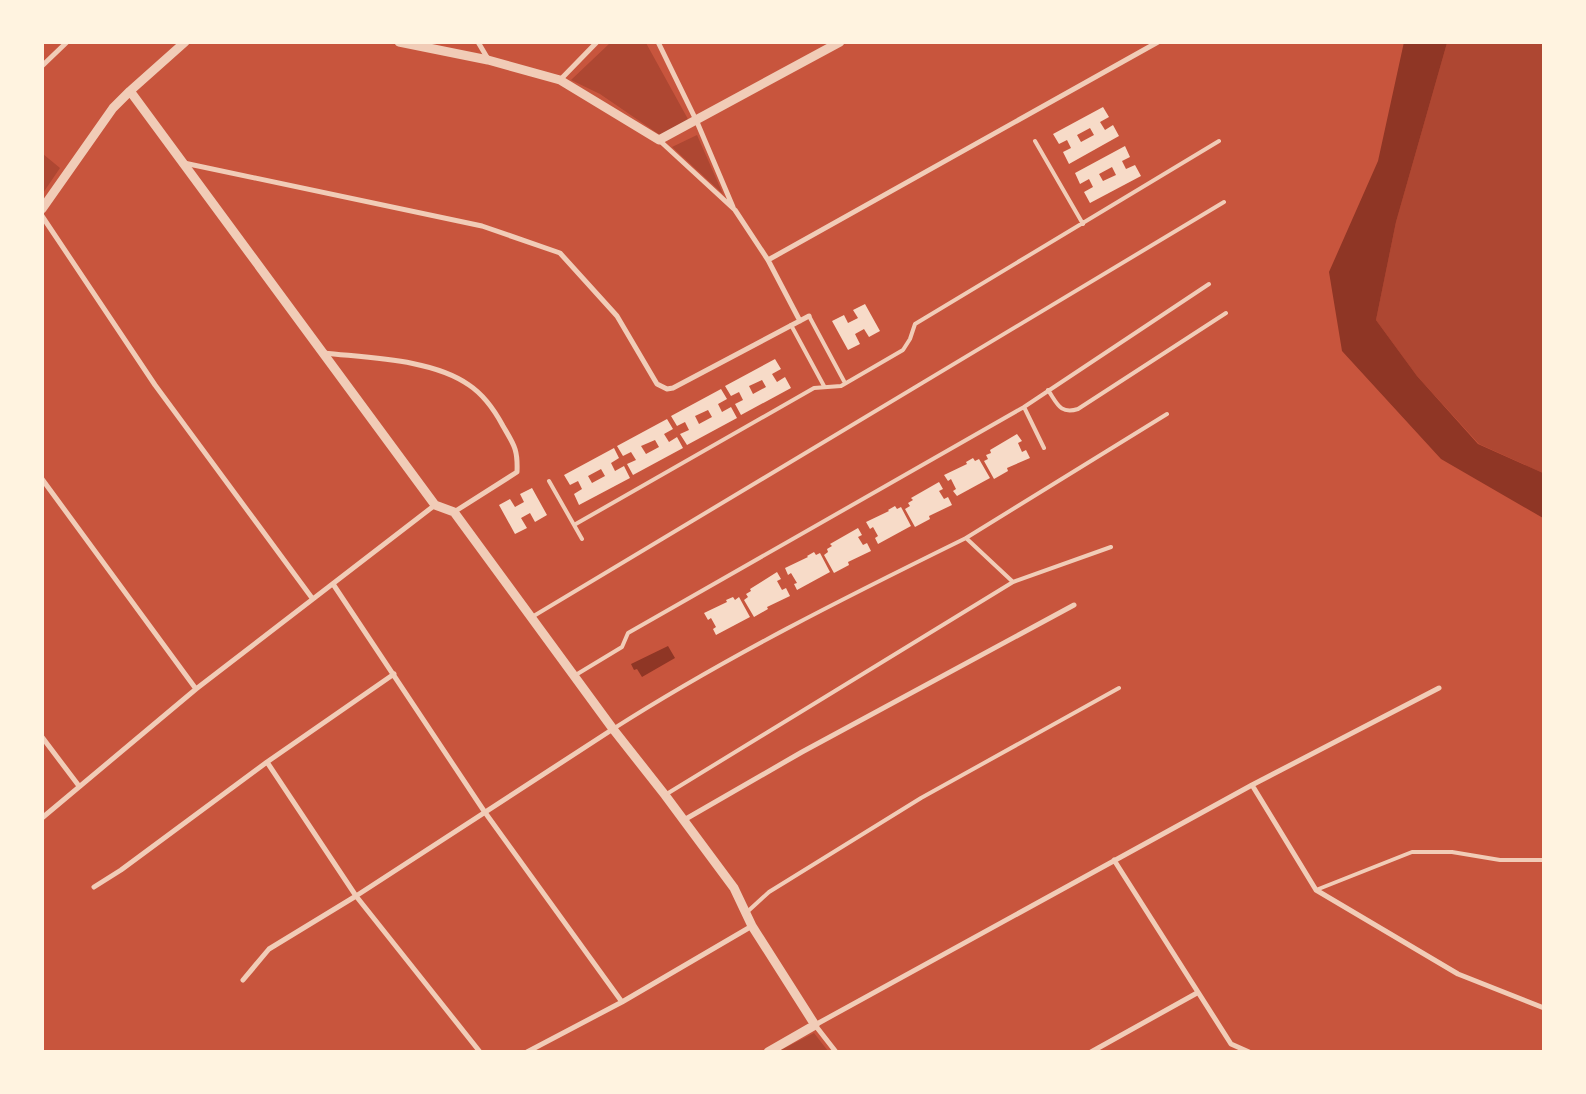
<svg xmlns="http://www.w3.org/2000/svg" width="1586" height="1094" font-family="'Archivo Narrow',sans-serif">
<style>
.green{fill:#ae4732}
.water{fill:#8f3625}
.building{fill:#f7dbc8;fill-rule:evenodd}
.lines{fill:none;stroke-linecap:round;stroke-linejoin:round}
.service{stroke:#f1ccb7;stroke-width:4}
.minor{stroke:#f1ccb7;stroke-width:5}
.tertiary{stroke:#f1ccb7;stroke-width:9}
</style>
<rect width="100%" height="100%" fill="#c8553d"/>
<path class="green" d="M610,43h36l43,78 -29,14 -60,-41 -29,-14z
M1447,43h96v430l-64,-29 -62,-68 -41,-56 20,-98z
M697,135l26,59 -51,-47z
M43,154l17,14 -17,25z
M814,1033l14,18h-49z"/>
<path class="water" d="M1404,42l43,1 -51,179 -20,98 41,56 61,68 65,29v45l-102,-59 -99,-108 -13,-79 49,-111z
M668,646l7,12 -33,19 -5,-8 -3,1 -3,-6z"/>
<path class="building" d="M1103,107l6,10 -9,5 5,8 8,-5 6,11 -50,28 -6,-12 8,-4 -4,-8 -8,4 -6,-10zM1090,128l4,7 -13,7 -4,-7z
M1125,146l5,11 -8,4 4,8 9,-4 6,11 -51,27 -6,-11 9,-5 -4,-8 -9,5 -5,-11zM1112,167l4,8 -13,6 -4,-7z
M865,304l15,27 -11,6 -5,-8 -9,5 5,10 -12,6 -16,-29 12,-6 4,8 10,-5 -5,-8z
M775,359l6,10 -9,5 5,8 8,-5 6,11 -50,27 -6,-11 8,-4 -4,-8 -8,4 -6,-10zM762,380l4,7 -13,7 -4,-8z
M721,389l6,10 -9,5 4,8 9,-5 6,11 -50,27 -7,-11 9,-4 -4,-8 -8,4 -6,-10zM708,410l4,7 -13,7 -4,-8z
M667,419l6,10 -9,5 5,8 8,-5 6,11 -50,27 -6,-11 9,-4 -5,-8 -8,4 -6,-10zM655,440l4,7 -13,7 -5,-8z
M1017,434l5,7 -4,2 4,9 4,-2 4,8 -23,10 1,3 -14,8 -10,-18 4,-2 -2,-4 5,-2 -1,-3z
M614,448l5,10 -8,5 4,8 9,-5 6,12 -51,27 -5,-11 8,-5 -4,-8 -8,4 -6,-10zM601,469l4,7 -13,7 -4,-7z
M973,458l2,3 4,-2 11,19 -33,18 -4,-5 3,-2 -5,-10 -3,2 -4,-6 23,-11 -1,-2z
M939,482l4,7 -4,2 5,8 4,-2 4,8 -23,11 1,3 -15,8 -10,-18 5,-3 -2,-3 5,-3 -2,-2z
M532,488l15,27 -12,7 -5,-9 -9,5 6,10 -12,6 -16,-29 11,-6 5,8 9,-5 -4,-8z
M895,506l2,3 4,-2 10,19 -33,18 -3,-6 3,-2 -5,-9 -3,2 -4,-7 23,-11 -1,-1z
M858,528l4,7 -4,2 5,8 4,-2 4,8 -23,11 1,3 -15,8 -10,-18 4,-3 -1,-3 5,-3 -2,-2z
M814,552l2,3 4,-2 10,19 -33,18 -3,-6 3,-1 -6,-10 -3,2 -3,-7 23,-11 -1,-1z
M777,572l4,7 -4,2 5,9 4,-2 4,8 -23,11 1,2 -14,8 -10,-17 4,-3 -2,-3 5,-3 -1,-2z
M733,597l2,3 4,-3 11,20 -34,18 -3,-6 3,-2 -5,-9 -3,2 -4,-7 23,-11 -1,-2z"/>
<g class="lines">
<path class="service" d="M1035,141l48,83
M809,316l36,67
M791,325l33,61
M1048,390c9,13 12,25 30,19l148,-96
M1024,407l20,41
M549,481l33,58
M574,525l240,-137 27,-2 62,-36 7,-11 5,-15 304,-183
M966,538l201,-124
M532,617l692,-415
M574,676l48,-29 6,-14 396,-226 185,-123
M613,729c113,-72 233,-132 353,-191l47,44
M665,795l348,-213 98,-35
M1316,890l96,-38h40l48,8h44
M746,913l23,-21 152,-94 198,-110"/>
<path class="minor" d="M478,42l10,17
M658,42l39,80 36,85
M42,66l25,-24
M560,80l37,-38
M659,140l76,70 33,50 32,61
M184,163l298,63 78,27 57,63 40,68 10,5 6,-1 136,-72
M42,216l113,169 157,213
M768,260l390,-218
M324,353c45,5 108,6 145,32 15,10 26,26 34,41 11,19 15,23 14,46l-63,40
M42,479l154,210
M333,584l151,227 138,191
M42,737l37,49
M267,762l89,134 124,156
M1252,785l64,105 142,84 86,34
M42,818l154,-129 239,-184
M684,820l118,-68 272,-147
M1114,860l117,184 18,8
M94,887l27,-17 146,-108 127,-88
M243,980l26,-31 87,-53 257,-167
M527,1052l95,-50 130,-76
M836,1052l-21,-27 437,-240 187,-97
M1091,1052l106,-59"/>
<path class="tertiary" d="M399,42l89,18 72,20 99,60 181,-98
M130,91l305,414 19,7 159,217 52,66 69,93 18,38 63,99 -47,27
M42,209l71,-101 17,-17 55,-49"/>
</g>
<rect width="1586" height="1094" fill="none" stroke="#fff3e0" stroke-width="88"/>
</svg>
